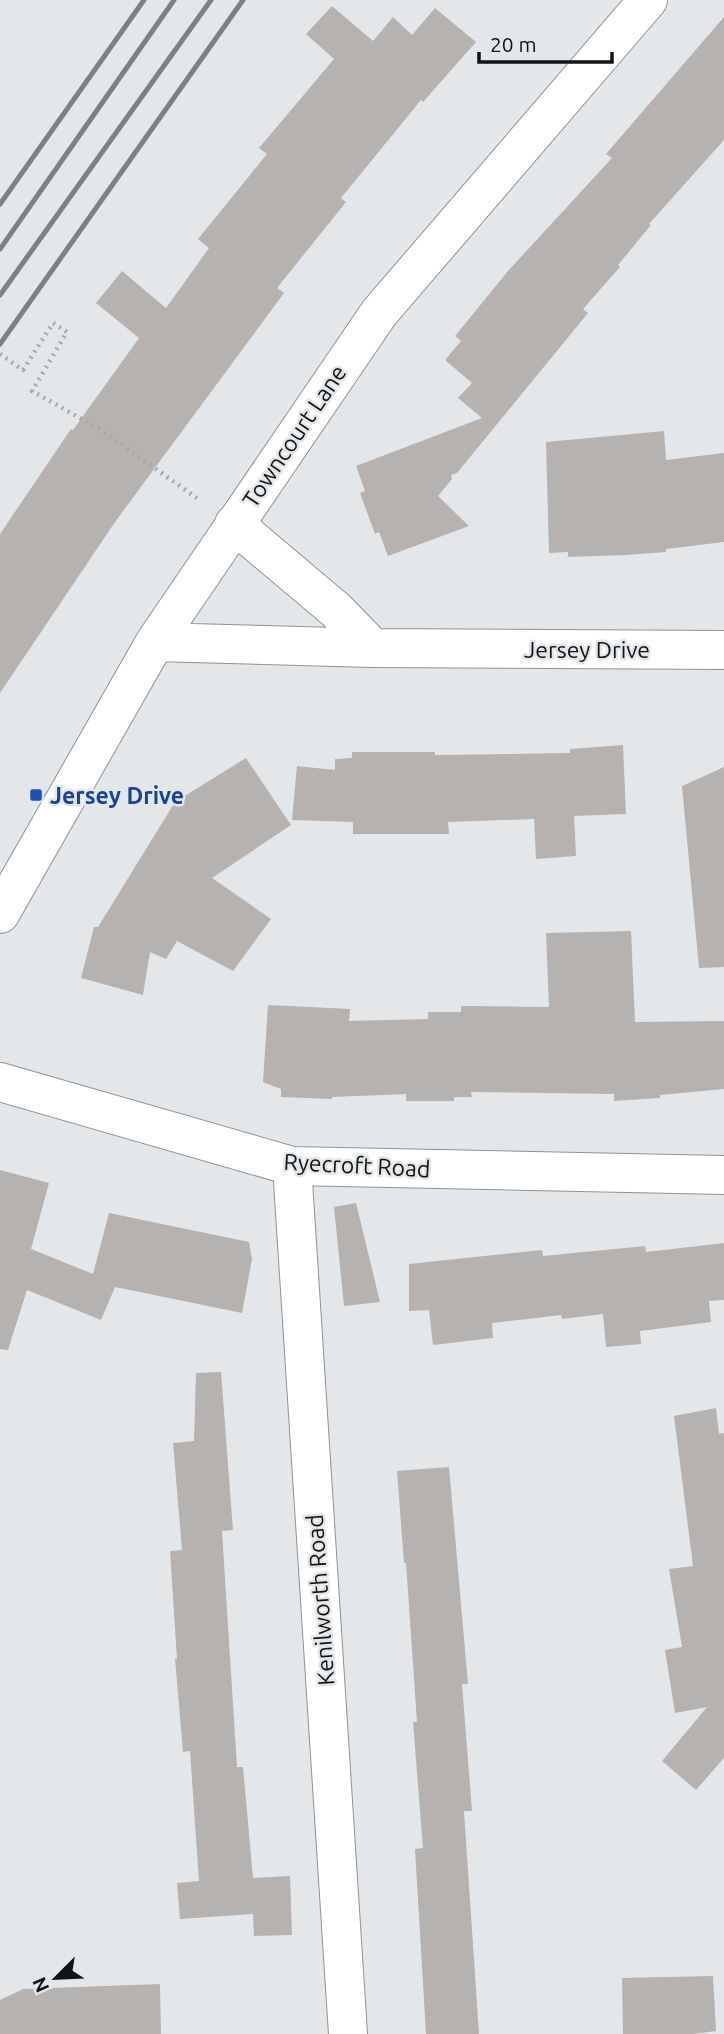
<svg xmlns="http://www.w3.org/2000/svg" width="724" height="2034" font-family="Ubuntu,sans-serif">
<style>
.building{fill:#b6b2af}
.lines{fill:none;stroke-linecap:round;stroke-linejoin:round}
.minor-casing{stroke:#8f9295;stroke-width:40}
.path{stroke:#a5a7aa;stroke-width:4.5;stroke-dasharray:2 5;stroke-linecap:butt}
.minor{stroke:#fff;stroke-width:38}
.rail{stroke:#7e8183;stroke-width:5}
.transit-dot{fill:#1a4fb4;stroke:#e4e7ea;stroke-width:2.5}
.labels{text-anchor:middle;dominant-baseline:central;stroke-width:5;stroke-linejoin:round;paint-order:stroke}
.street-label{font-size:23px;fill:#121314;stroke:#e4e7ea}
.transit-label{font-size:23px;font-weight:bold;fill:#164399;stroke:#e4e7ea;text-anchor:start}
</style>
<rect width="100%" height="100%" fill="#e4e7ea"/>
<path class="building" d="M332,6l41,35 20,-24 19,18 23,-27 41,34 -53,60 -2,-2 -80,98 5,4 -69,86 7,5 -169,229 -115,171v-159l71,-105 2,1 66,-92 -43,-35 26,-32 44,37 43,-60 -11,-9 69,-85 -8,-6 75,-89 -28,-25z
M724,17v123l-75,84 2,1 -33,40 2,2 -37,42 5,4 -131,160 -6,2 1,4 -14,17 31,30 -81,30 -9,-24 -4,2 -15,-41 5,-2 -9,-25 126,-48 -24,-20 14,-15 -27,-23 16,-19 -6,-5 53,-65 104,-113 -6,-4z
M664,431l2,29 58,-7v89l-58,7v3l-40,3 -58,2v-5l-19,1 -3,-111z
M623,745l3,69 -52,2 2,40 -40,3 -2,-40 -86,3 1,12h-96v-12l-61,-2 5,-54 38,4v-11l17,-1v-6h83v3l135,-2v-4z
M246,758l45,67 -79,53 59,41 -38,52 -56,-30 -11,18 -16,-7 -7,43 -62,-17 13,-51h4l77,-125z
M724,767v200l-25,1 -17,-182z
M631,931l4,91 89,-1v68l-64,6v3l-46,3v-7l-143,-2 1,5h-18v4h-48v-7l-74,3v2l-51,-2v-8l-18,-7 5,-77 82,4 -1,12 79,-2v-7h33v-6l88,1 -3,-74z
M0,1170l49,13 -18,66 62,25 16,-61 140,29 3,17 -10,54 -127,-26 -14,33 -74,-30 -19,60 -8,-1z
M356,1203l24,99 -36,4 -10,-99z
M724,1243v57l-15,1 2,21 -71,9 1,13 -35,3 -3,-33 -41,5 -1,-4 -69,8 1,15 -60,7 -4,-35 -20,1v-47l133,-14 1,6 102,-10 1,6z
M221,1372l12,158 -11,1 15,236h6l10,111 37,-2 2,59 -38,1 -1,-22 -73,5 -3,-36 22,-2 -9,-130 -7,1 -8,-93h2l-7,-108 12,-1 -9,-107 21,-2 2,-68z
M716,1408l3,26 5,-1v325l-28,32 -34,-29 45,-54 -32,6 -10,-63 17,-3 -13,-78 24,-3 -19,-150z
M449,1467l19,217h-6l10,127h-8l15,223h-53l-11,-185 8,-1 -10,-126h4l-11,-159h-2l-7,-92z
M713,1976l3,55 -22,3h-71l-1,-56z
M160,1984l1,50h-161v-34l23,-11z"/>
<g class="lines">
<g class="minor-casing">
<path id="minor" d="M234,524l102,86 37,38
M155,642l218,6 351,2
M0,914l155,-272 224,-329 269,-313
M0,1082l292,84 432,9
M292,1166l56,868"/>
</g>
<path class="path" d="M0,354l23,16 30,-47 14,9 -35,59 69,39 100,71"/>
<use href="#minor" class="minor"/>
<path class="rail" d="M0,204l144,-204
M0,249l174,-249
M0,295l211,-295
M0,344l243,-344"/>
</g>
<rect class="transit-dot" x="29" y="788" width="14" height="14" rx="3.5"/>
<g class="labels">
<g class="street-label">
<text transform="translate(294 436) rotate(-56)">Towncourt Lane</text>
<text x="587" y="649">Jersey Drive</text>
<text transform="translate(357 1165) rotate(3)">Ryecroft Road</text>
<text transform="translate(320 1600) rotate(-94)">Kenilworth Road</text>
</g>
<g class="transit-label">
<text x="50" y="795">Jersey Drive</text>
</g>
</g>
<g transform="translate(56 1978) rotate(246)" stroke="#e4e7ea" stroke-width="5" paint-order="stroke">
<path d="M0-5L12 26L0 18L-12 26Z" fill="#121314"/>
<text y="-10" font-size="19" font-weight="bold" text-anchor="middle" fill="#121314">N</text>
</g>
<path d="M479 52v10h133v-10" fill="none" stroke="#121314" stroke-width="3.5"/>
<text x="490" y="52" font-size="21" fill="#121314" stroke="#e4e7ea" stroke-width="5" paint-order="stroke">20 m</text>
</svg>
